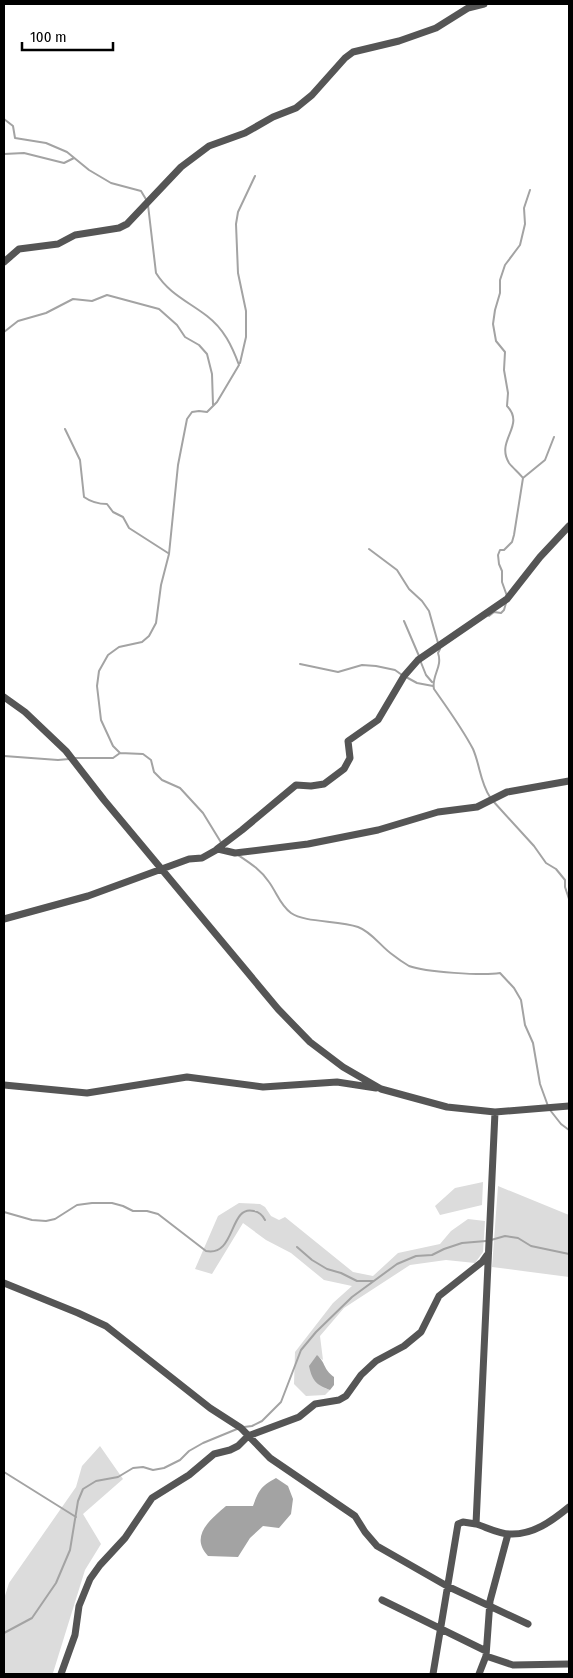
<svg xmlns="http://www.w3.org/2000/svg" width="573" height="1678" font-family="'Fira Sans Condensed',sans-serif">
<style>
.green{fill:#dcdcdc}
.water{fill:#a3a3a3}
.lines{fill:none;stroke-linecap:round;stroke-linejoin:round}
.stream{stroke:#a3a3a3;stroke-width:2}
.minor{stroke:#555;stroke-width:7}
</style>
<rect width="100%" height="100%" fill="#fff"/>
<path class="green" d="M483,1182l-1,23 -42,10 -5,-9 20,-18z
M498,1186l71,29v62l-77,-10z
M239,1203l21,1 5,3 6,9 8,4 6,-3 68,55 20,4 25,-23 42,-9 11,-13 17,-12 17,2 -2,31 -8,11 -29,-3 -36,5 -66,43 -24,28 3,24 -6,-4 5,31 8,3 -5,5 -19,1 -12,-12 1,-32 38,-49 19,-17 -28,-6 -33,-27 -25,-13 -23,-17 -31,51 -17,-5 23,-53z
M100,1446l23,33 -40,35 18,30 -16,26 -32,103 -49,1v-75l5,-16 67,-96 6,-21z"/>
<path class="water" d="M317,1355c9,8 6,14 17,22v8l-4,5c-14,-5 -18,-10 -21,-24z
M276,1478l12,8 5,13 -2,15 -12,14 -16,-2 -13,12 -12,19 -30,-1c-19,-20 3,-37 18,-50h27c6,-16 8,-20 23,-28z"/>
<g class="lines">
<path class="stream" d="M4,119l9,7 2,12 31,5 21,9 22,18 22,13 30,8 6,10
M4,154l20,-1 40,10 10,-5
M148,205l8,68c13,21 33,29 51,43 17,13 25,30 32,49l-22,37 -10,10 -8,-1 -7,1 -5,7 -9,46 -9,89 -8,31 -5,38 -7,13 -7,6 -23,5 -11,8 -9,16 -2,15 4,34 12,26 7,7 23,1 8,6 3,12 8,8 18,8 23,25 19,31
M4,332l14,-11 28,-8 27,-14 19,2 15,-6 52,14 18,16 8,12 14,8 8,9 5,20 1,31
M240,363l6,-26v-26l-8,-38 -2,-49 2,-12 17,-36
M65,429l15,31 4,37c7,5 14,7 23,7l6,8 10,5 6,11 39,25
M523,478l22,-18 9,-23
M369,549l28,21 12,19 13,12 7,10 9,32
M507,596l-5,-14v-11l-3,-7 -1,-9 2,-5h4l8,-8 2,-7 9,-57c-4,-5 -10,-10 -14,-15 -14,-23 17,-37 -2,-57l1,-13 -4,-23 1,-18 -9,-11 -3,-17 2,-14 5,-17v-13l5,-15 15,-20 5,-21 -1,-16 6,-18
M489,616l5,-4 7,1 3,-3 2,-7
M404,621l15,35
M440,649l-2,4c5,14 -7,23 -4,36 14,20 28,39 39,60 7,16 7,33 17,48
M420,660l6,15 6,7
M300,664l38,8 24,-7 14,1 19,4 7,5
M406,677l11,6 16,3
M4,756l54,4 11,-1
M73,758h40l7,-5
M493,801l41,45 12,17 10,6 9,11v7l4,12
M238,855c12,8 23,15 31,27 8,11 11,23 22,31 14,10 48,7 67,14 14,5 23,20 35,28 5,4 11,8 16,11 16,6 74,10 91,7l14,15 7,12 4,25 8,18 7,41 8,22
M550,1110l11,14 8,6
M4,1212l28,8 14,1 9,-2 22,-14 15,-2h20l11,3 10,5h14l11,3 48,37c30,6 23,-47 48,-40 5,1 9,5 11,9
M491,1240l14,-4 13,2 13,8 38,8
M297,1247l15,13 15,9 14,4 16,8h17
M244,1427l8,-1 10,-5 19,-19 20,-52 15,-18 36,-35 45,-33 19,-8 16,-1 12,-6 18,-6 24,-2
M4,1472l72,45
M4,1633l28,-15 24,-35 14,-33 8,-49 5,-12 13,-8 22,-4 15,-9 10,-1 10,3 11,-2 16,-8 9,-9 14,-8 34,-14"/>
<path class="minor" d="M4,262l15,-13 39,-5 17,-9 44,-7 8,-4 54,-57 28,-21 36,-13 28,-16 23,-9 16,-13 33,-37 8,-6 46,-11 37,-13 32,-20 16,-4
M4,697l21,15 41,39 38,49 174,209 32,33 33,25 38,22 66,18 48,5 74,-6
M217,849l25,-19 54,-45 15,1 13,-2 20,-15 6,-11 -2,-17 30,-21 26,-44 14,-16 89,-61 33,-42 29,-31
M4,919l84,-23 101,-37 13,-1 16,-9 17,4 73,-9 70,-14 60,-18 39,-5 30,-15 62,-11
M4,1085l83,8 100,-16 76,10 74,-5 39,6
M495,1112l-19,412c10,3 23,10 34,10 23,1 42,-13 59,-27
M4,1283l74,30 28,13 104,82 31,20 29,30 85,58 10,16 12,14 70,40 81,38
M382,1600l104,51
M486,1656l27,9 56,-1
M61,1674l14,-39 4,-29 11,-27 10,-14 25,-27 27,-40 37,-23 25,-21 16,-4 8,-4 10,-10 51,-19 16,-13 24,-4 7,-4 15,-21 15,-14 28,-15 17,-14 18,-36 43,-34 5,-7
M433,1674l25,-150 5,-2 13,2
M479,1674l7,-18 4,-55 18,-67"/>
</g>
<rect width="573" height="1678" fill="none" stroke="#000000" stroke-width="10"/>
<path d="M22 42v8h91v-8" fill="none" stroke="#000000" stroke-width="2.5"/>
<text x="30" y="42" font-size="15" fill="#000000" stroke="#ffffff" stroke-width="4" paint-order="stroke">100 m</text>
</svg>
